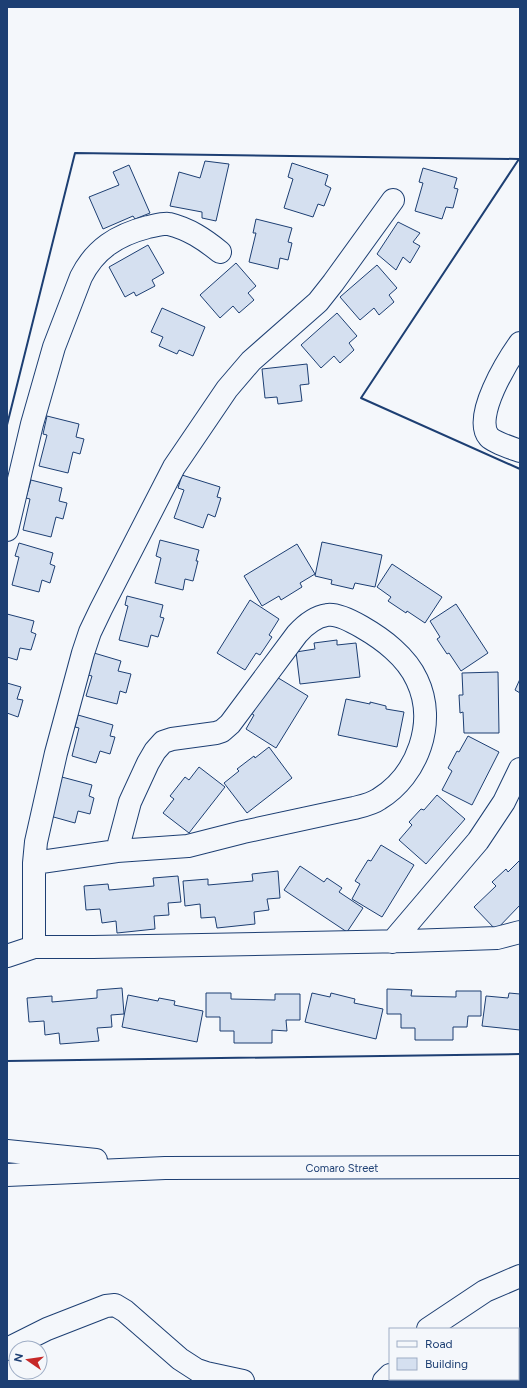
<svg xmlns="http://www.w3.org/2000/svg" width="527" height="1388" font-family="Figtree,sans-serif">
<style>
.building{fill:#d5e0f0;stroke:#1d3f73}
.lines{fill:none;stroke-linecap:round;stroke-linejoin:round}
.minor-casing{stroke:#1d3f73;stroke-width:24}
.tertiary-casing{stroke:#1d3f73;stroke-width:24}
.minor{stroke:#f4f7fb;stroke-width:22}
.tertiary{stroke:#f4f7fb;stroke-width:22}
.wall{stroke:#1d3f73;stroke-width:2}
.labels{text-anchor:middle;dominant-baseline:central;stroke-width:3;stroke-linejoin:round;paint-order:stroke}
.street-label{font-size:11px;fill:#1d3f73;stroke:#f4f7fb}
</style>
<rect width="100%" height="100%" fill="#f4f7fb"/>
<path class="building" d="M205,161l24,3 -13,57 -14,-3v-6l-32,-6 9,-34 21,6z
M292,163l36,12 -3,10 6,3 -7,18 -6,-2 -5,13 -29,-9 9,-29 -5,-2z
M129,165l21,48 -15,6 -2,-3 -30,13 -14,-32 30,-12 -6,-13z
M423,168l34,10 -3,10 4,1 -5,19 -7,-1 -4,12 -27,-8 8,-28 -4,-1z
M256,219l36,9 -4,14 4,1 -4,17 -8,-2 -2,11 -29,-7 7,-29h-3z
M398,222l22,11 -7,9 7,4 -10,17 -7,-6 -7,13 -19,-16z
M148,245l16,28 -12,7 3,6 -19,10 -2,-4 -9,5 -16,-30z
M236,263l20,23 -8,7 6,7 -15,13 -6,-7 -13,12 -20,-23z
M377,265l20,23 -8,7 5,7 -15,13 -5,-7 -14,12 -20,-23z
M162,308l43,19 -12,29 -14,-6 -2,4 -18,-8 4,-9 -12,-5z
M337,313l20,23 -8,7 5,7 -14,13 -6,-7 -13,12 -20,-23z
M307,364l2,20 -9,1 2,16 -24,3 -1,-7 -12,1 -3,-29z
M47,416l32,8 -3,13 8,2 -4,15 -7,-2 -5,21 -29,-7 8,-31 -4,-1z
M182,475l38,12 -3,10 4,1 -6,19 -7,-3 -5,14 -29,-10 10,-28 -6,-2z
M31,480l31,8 -3,13 8,2 -4,16 -7,-2 -5,20 -28,-7 7,-31 -4,-1z
M160,540l39,10 -3,11h2l-5,20 -8,-2 -2,11 -28,-7 6,-25 -5,-2z
M322,542l60,13 -7,32 -20,-4 -2,6 -22,-5 1,-4 -17,-4z
M19,543l34,10 -3,11 5,2 -5,17 -8,-3 -3,12 -27,-7 7,-28 -4,-1z
M297,544l18,30 -15,9 2,4 -21,13 -2,-4 -17,10 -18,-30z
M392,564l50,33 -17,26 -18,-12 -1,2 -18,-12 3,-4 -14,-10z
M127,596l36,9 -3,12 4,1 -6,19 -7,-2 -3,12 -29,-7 9,-34 -3,-1z
M250,600l29,19 -10,16 3,2 -12,18 -4,-2 -11,17 -28,-17z
M456,604l32,49 -27,18 -12,-18 -2,1 -10,-15 3,-2 -10,-16z
M7,614l27,7 -3,11 5,2 -5,16 -11,-2 -3,12 -10,-3z
M337,640v5l19,-2 4,34 -60,7 -4,-32 19,-3 -1,-6z
M94,653l27,8 -3,10 13,3 -5,19 -6,-2 -3,13 -31,-8 6,-20 -4,-1z
M498,672l1,61h-35l-1,-21 -3,1 -1,-18h4l-1,-22z
M275,676l33,20 -32,52 -30,-19 8,-14 -5,-3z
M520,679v14l-5,-3z
M7,683l14,4 -4,12 6,1 -5,17 -11,-4z
M346,699l24,5v-2l16,4v3l18,3 -7,35 -59,-12z
M78,715l35,10 -3,11 5,1 -5,17 -10,-3 -4,12 -24,-7 7,-28 -4,-1z
M468,736l31,16 -27,53 -30,-15 10,-19 -4,-3 9,-17 2,1z
M269,747l23,31 -45,35 -23,-30 15,-12 -2,-2 17,-13 1,2z
M199,767l26,20 -36,46 -26,-20 11,-14 -4,-3 15,-19 4,3z
M58,776l34,9 -3,11 5,2 -4,16 -12,-3 -3,12 -25,-7z
M437,795l28,24 -39,45 -27,-24 13,-15 -3,-3 12,-13 3,1z
M381,845l33,20 -32,52 -30,-18 8,-15 -5,-3 13,-21 3,1z
M520,860v45l-24,25 -22,-23 22,-21 -4,-4 14,-13 2,3z
M300,866l24,16 3,-4 15,10 -3,4 24,16 -16,24 -63,-42z
M278,871l2,27 -13,1 2,11 -15,2 1,12 -38,4 -2,-11 -14,1 -1,-14 -15,2 -2,-25 25,-2v6l45,-4 -1,-7z
M178,876l3,26 -13,1 1,12 -15,1 1,13 -38,4 -1,-12 -14,2 -2,-14 -14,1 -2,-24 24,-2 1,6 45,-4 -1,-8z
M122,988l2,26 -13,1 1,12 -15,1 2,13 -39,3 -1,-11 -14,2 -1,-14 -15,1 -2,-24 25,-2v6l45,-4v-8z
M387,989l25,1 -1,6 45,1v-6h25v25h-13l-1,11h-14v13h-38v-12h-14v-14h-14z
M206,993h25v6l44,1v-6h25v26h-14l1,11 -15,-1v13h-38v-12h-14v-14h-14z
M312,993l18,4 1,-4 24,6 -1,4 29,6 -7,30 -71,-17z
M509,993l11,1v36l-38,-4 4,-30 22,2z
M128,995l30,6 1,-3 16,3 -1,4 29,6 -6,31 -75,-15z"/>
<g class="lines">
<g class="minor-casing">
<path id="minor" d="M520,343c-12,17 -48,74 -31,94 6,6 23,11 31,14
M7,530l25,-106 22,-77 27,-70c14,-28 36,-42 67,-50 6,-1 15,-4 21,-3 20,5 35,15 51,28
M34,863l83,-12 71,-5 55,-14 111,-24c8,-2 18,-4 25,-9 39,-24 58,-77 38,-119 -5,-11 -15,-23 -24,-31 -12,-11 -50,-37 -66,-34 -13,2 -22,10 -30,19l-67,90 -8,7 -6,2 -44,6 -9,3 -8,9 -7,12 -18,39 -13,49
M392,942l86,-101 26,-39 16,-33
M34,947v-84l2,-21 20,-89 27,-100 7,-21 11,-23 73,-142 53,-78 24,-28 67,-59 15,-19 60,-83
M7,956l27,-9h59l315,-6 89,-3 23,-6
M428,1329l57,-38 35,-15
M7,1349l40,-20 59,-23 9,-1 10,6 55,48 17,11 9,3 37,8
M384,1381l6,-6"/>
</g>
<g class="tertiary-casing">
<path id="tertiary" d="M7,1151l89,9
M7,1175l158,-7 355,-1"/>
</g>
<use href="#minor" class="minor"/>
<use href="#tertiary" class="tertiary"/>
<path class="wall" d="M7,425l68,-272 444,6 -158,239 159,71
M7,1061l513,-7"/>
</g>
<g class="labels">
<g class="street-label">
<text x="342" y="1168">Comaro Street</text>
</g>
</g>
<rect width="527" height="1388" fill="none" stroke="#1d3f73" stroke-width="16"/>
<rect x="389" y="1328" width="130" height="52" fill="#f4f7fb" stroke="#9eadc5"/>
<rect x="397" y="1341" width="20" height="6" fill="#f4f7fb" stroke="#9eadc5"/>
<text x="425" y="1348" font-size="12" fill="#1d3f73">Road</text>
<rect x="397" y="1358" width="20" height="12" fill="#d5e0f0" stroke="#9eadc5"/>
<text x="425" y="1368" font-size="12" fill="#1d3f73">Building</text>
<g transform="translate(28 1360) rotate(283)"><circle r="19" fill="#f4f7fb" stroke="#9eadc5"/>
<path d="M0-3L7 15L0 10L-7 15Z" fill="#c62828"/>
<text y="-6" font-size="11" font-weight="bold" text-anchor="middle" fill="#1d3f73">N</text>
</g>
</svg>
